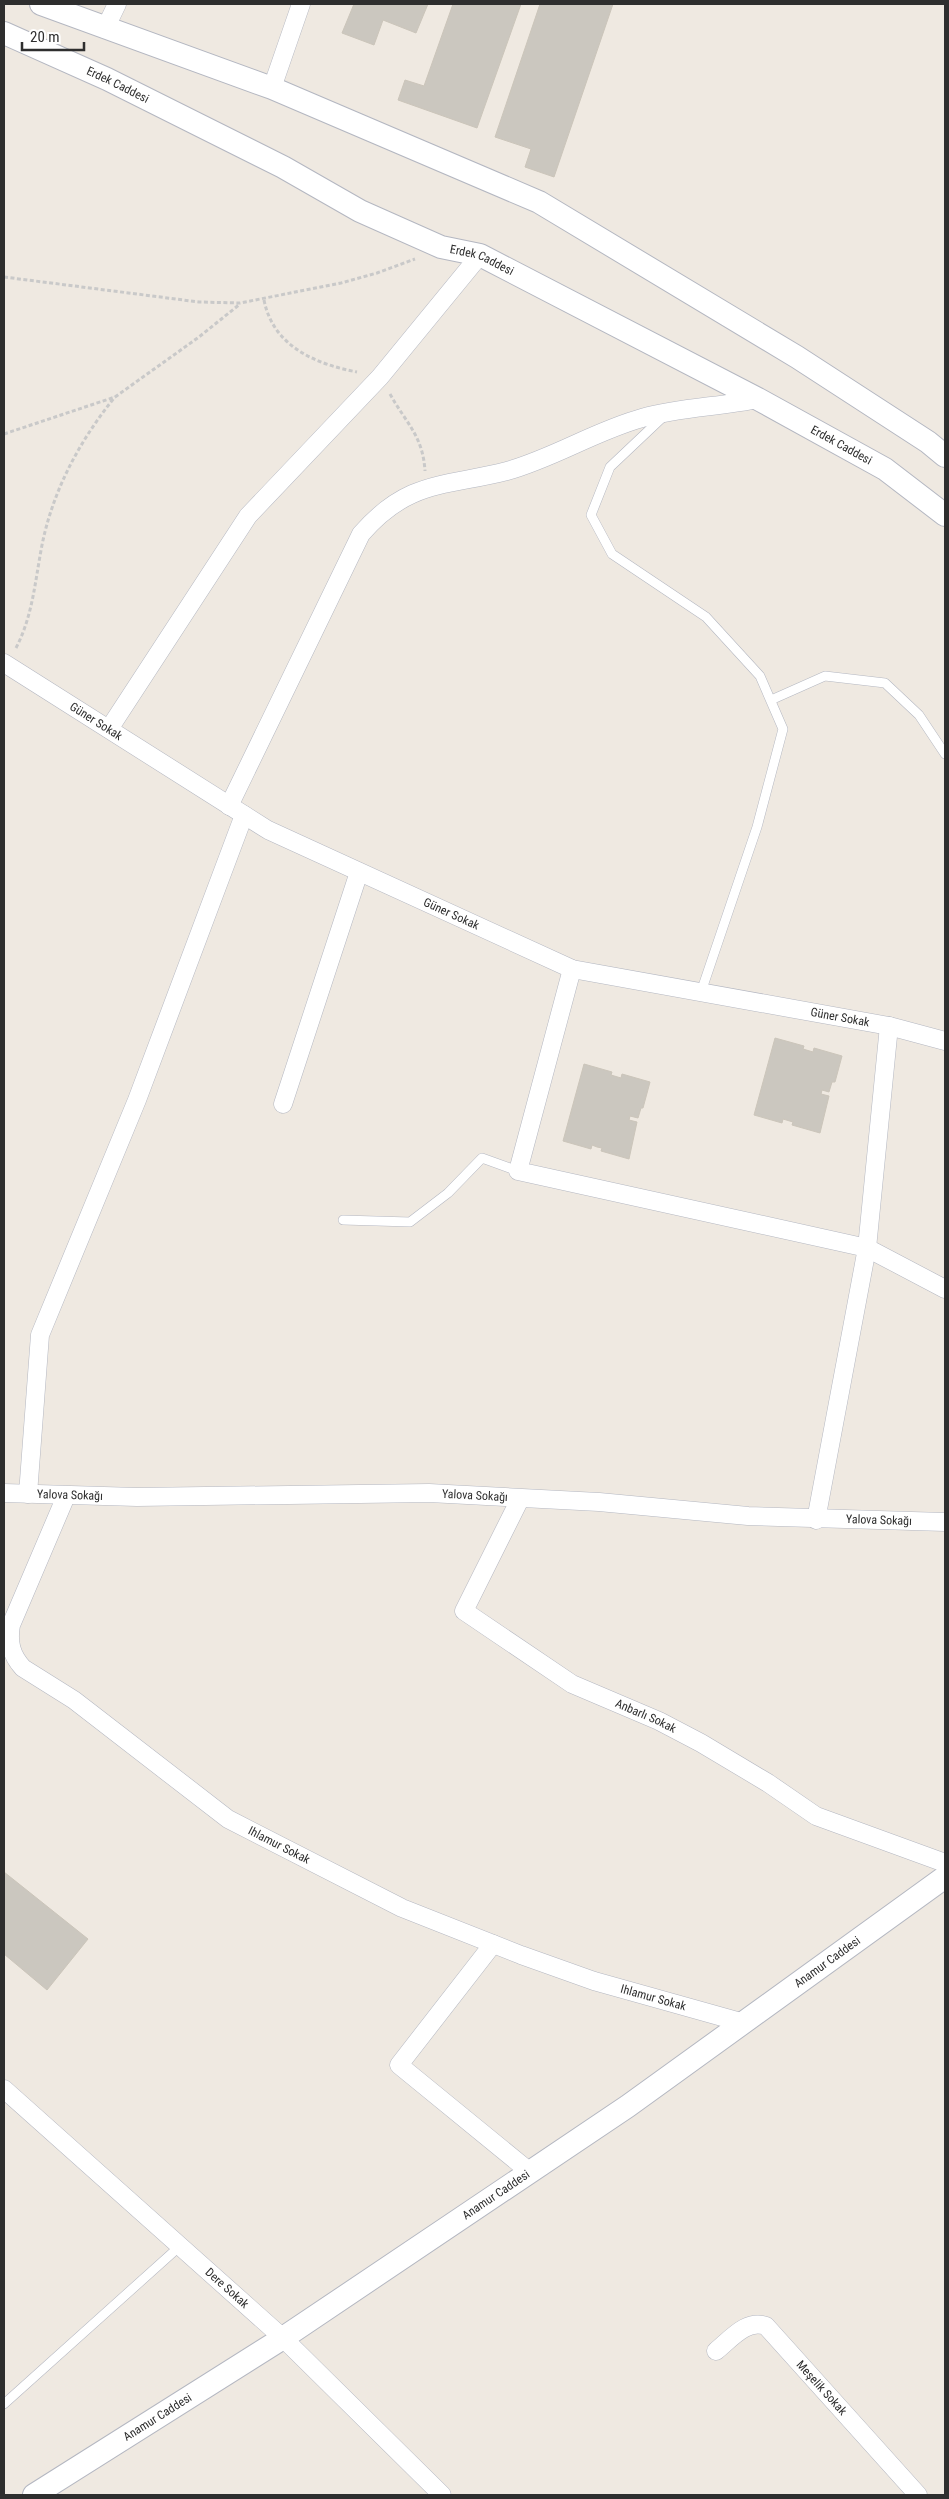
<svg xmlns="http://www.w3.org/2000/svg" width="949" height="2499" font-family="'Roboto Condensed',sans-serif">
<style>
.building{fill:#cbc7bf;stroke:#cbc5ba}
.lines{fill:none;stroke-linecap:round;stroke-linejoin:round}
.service-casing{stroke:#b4b7c1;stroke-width:10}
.minor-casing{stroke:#b4b7c1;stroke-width:19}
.tertiary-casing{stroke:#b4b7c1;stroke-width:24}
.path{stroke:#c9c9c9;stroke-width:3;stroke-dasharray:4 2.5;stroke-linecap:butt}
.service{stroke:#fff;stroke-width:9}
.minor{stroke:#fff;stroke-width:18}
.tertiary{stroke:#fff;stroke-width:22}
.labels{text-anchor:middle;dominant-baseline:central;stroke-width:4;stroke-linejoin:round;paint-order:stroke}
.street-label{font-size:12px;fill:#2e2e2e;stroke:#fff}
</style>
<rect width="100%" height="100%" fill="#efe9e1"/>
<path class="building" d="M354,4h74l-12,29 -33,-13 -9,25 -32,-12z
M453,4h68l-44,124 -79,-28 7,-20 19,6z
M540,4h73l-59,173 -29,-10 6,-18 -36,-12z
M775,1038l29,8 -1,3 10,3 1,-4 28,8 -7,26h-3l-3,10 -7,-2 -1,4 8,2 -9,37 -28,-8 1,-3 -10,-3 -1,4 -28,-8z
M584,1064l28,8 -1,3 10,3 1,-4 28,8 -7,26h-2l-3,10 -8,-2 -1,4 8,2 -8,37 -28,-8 1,-3 -5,-1 -5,-2 -1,4 -28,-8z
M4,1872l84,67 -41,51 -43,-36z"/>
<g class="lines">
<g class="service-casing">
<path id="service" d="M665,415l-55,52 -19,48 21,39 94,63 54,59 23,53 -26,98 -56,165
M771,700l54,-24 60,7 34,32 26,39
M343,1220l67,2 38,-29 34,-35 36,13
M4,2404l176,-158"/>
</g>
<g class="minor-casing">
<g id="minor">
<path d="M105,29l12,-25"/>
<path d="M272,88l29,-84"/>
<path id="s1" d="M4,663l264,167 304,139 317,57 56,15"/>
<path d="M109,729l139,-213 132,-139 100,-122"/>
<path d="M229,806l132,-272c47,-54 83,-47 146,-63 47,-13 88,-40 135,-53 38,-11 78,-11 116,-19"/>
<path d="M572,969l-54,202 349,77 78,41"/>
<path d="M283,1104l76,-232"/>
<path id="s2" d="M4,1493l133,4 292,-4 170,9 149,14 197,6"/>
<path d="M28,1494l12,-159 97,-235 107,-285"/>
<path id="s3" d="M66,1496l-55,129c-3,17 0,30 12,43l51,32 154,119 174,89 119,47 73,26 150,42"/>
<path id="s4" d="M520,1499l-56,112 108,73 87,37 42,22 67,40 48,33 129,47"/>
<path d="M816,1520l51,-272 22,-222"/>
<path d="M493,1944l-94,121 131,107"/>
<path id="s5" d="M4,2089l279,249 159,157"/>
<path id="s6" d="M716,2351c15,-12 30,-32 50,-25l152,169"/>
</g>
</g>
<g class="tertiary-casing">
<g id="tertiary">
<path d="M41,4l231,84 267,114 258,155 131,85 17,14"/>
<path id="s7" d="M4,33l103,46 176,88 77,44 81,36 39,8 278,144 127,70 60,46"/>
<path id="s8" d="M34,2495l249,-157 345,-232 317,-229"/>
</g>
</g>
<path class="path" d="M4,277l195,25 41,1 101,-20 36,-10 38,-14
M264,300c9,46 51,64 93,72
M390,394c16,29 33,42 35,77
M4,434l111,-37 84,-60 41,-33
M16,648c17,-33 19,-67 26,-103 11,-55 38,-105 73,-148"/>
<use href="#service" class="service"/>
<use href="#minor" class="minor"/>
<use href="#tertiary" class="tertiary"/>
</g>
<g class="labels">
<g class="street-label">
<text stroke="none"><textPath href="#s7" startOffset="125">Erdek Caddesi</textPath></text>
<text stroke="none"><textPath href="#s7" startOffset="530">Erdek Caddesi</textPath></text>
<text stroke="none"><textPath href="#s7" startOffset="935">Erdek Caddesi</textPath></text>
<text stroke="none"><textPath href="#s1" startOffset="109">Güner Sokak</textPath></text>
<text stroke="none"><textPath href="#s1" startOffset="514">Güner Sokak</textPath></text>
<text stroke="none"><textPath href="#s1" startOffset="919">Güner Sokak</textPath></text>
<text stroke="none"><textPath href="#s2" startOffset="66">Yalova Sokağı</textPath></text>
<text stroke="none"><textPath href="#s2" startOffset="471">Yalova Sokağı</textPath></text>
<text stroke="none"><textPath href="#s2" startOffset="876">Yalova Sokağı</textPath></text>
<text stroke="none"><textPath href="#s4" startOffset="336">Anbarlı Sokak</textPath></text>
<text stroke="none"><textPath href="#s3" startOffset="499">Ihlamur Sokak</textPath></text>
<text stroke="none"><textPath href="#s8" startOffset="956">Anamur Caddesi</textPath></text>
<text stroke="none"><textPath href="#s3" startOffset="904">Ihlamur Sokak</textPath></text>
<text stroke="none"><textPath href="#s8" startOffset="551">Anamur Caddesi</textPath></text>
<text stroke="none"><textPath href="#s5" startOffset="299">Dere Sokak</textPath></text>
<text stroke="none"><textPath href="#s6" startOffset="142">Meşelik Sokak</textPath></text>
<text stroke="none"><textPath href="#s8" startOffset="146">Anamur Caddesi</textPath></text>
</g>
</g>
<rect width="949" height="2499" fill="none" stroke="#2e2e2e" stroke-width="10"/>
<path d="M22 42v8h62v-8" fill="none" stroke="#2e2e2e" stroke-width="2.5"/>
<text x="30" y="42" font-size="15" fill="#2e2e2e" stroke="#ffffff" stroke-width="4" paint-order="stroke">20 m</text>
</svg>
